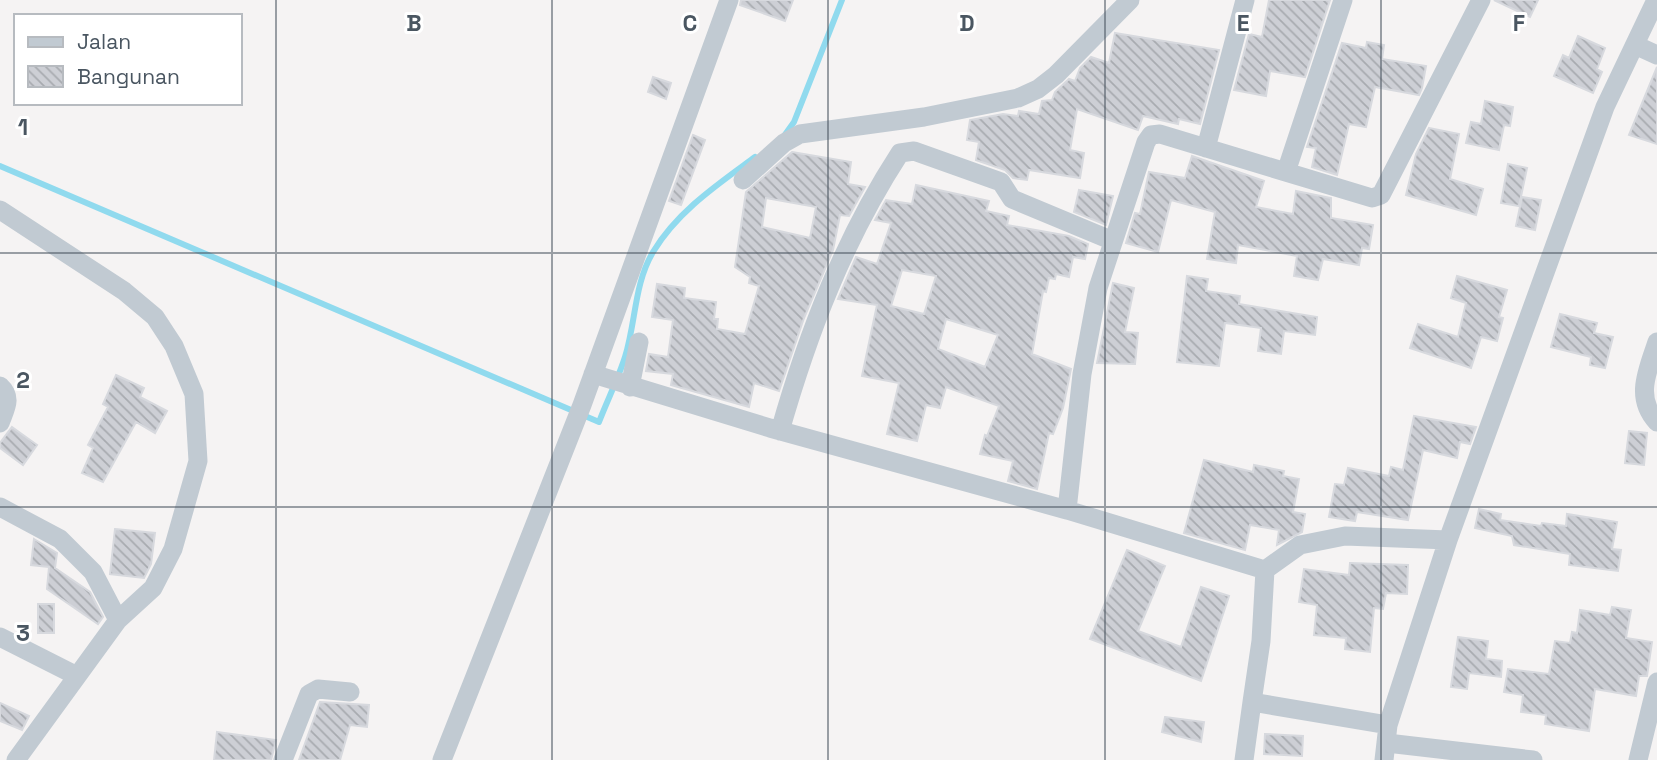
<svg xmlns="http://www.w3.org/2000/svg" width="1657" height="760" font-family="'Space Grotesk',sans-serif">
<style>
.lines{fill:none;stroke-linecap:round;stroke-linejoin:round}
.stream{stroke:#90daee;stroke-width:6}
.building{fill:url(#building-back-hatch);stroke:#d7d9de;stroke-width:2;fill-rule:evenodd}
.street{stroke:#c1cad2;stroke-width:19}
.grid{fill:none;stroke:#4a5661;stroke-width:2;stroke-opacity:0.55}
.grid-label{font-size:23px;text-anchor:middle;font-weight:bold;fill:#4a5661;stroke:#fff;stroke-width:6;stroke-linejoin:round;paint-order:stroke}
</style>
<defs>
<pattern id="building-back-hatch" width="6" height="6" patternUnits="userSpaceOnUse" patternTransform="scale(1.75)"><rect width="6" height="6" fill="#cdcfd5"/><path d="M-1 5l2 2M0 0l6 6M5-1l2 2" fill="none" stroke="#a8abb0"/></pattern>
</defs>
<rect width="100%" height="100%" fill="#f5f3f3"/>
<g class="lines">
<path class="stream" d="M784,136l10,-14 48,-122
M0,166l599,256c8,-21 19,-43 26,-65 11,-35 9,-73 28,-105 25,-41 64,-67 102,-95"/>
</g>
<path class="building" d="M741,0h52l-8,21 -45,-16z
M1269,0h61l-25,77 -35,-6 -4,25 -32,-6 15,-56 13,3z
M1494,0h44l-8,17z
M1115,33l104,17 -19,74 -21,-5 -1,5 -35,-8 -5,14 -61,-21 -7,41 14,3 -4,25 -51,-8 -2,10 -14,-2 -8,-8 -29,-10 3,-18 -12,-2 3,-20 33,-6 15,2 1,-5 20,3 3,-13 10,-1 3,-8 14,-13 6,2 5,-13 11,-11 18,6z
M1578,36l27,12 -8,21 5,3 -9,21 -39,-17 9,-21 6,3z
M1367,42l17,3 -2,14 44,7 -4,22 -3,7 -44,-8 -9,40 -17,-3 -12,51 -25,-8 4,-19 -9,-1 35,-104 24,5z
M1657,67v77l-28,-9z
M653,77l18,6 -5,16 -18,-7z
M1485,101l28,6 -3,19 -6,-1 -5,25 -33,-7 5,-21 10,2z
M1429,128l30,6 -9,45 33,10 -7,26 -70,-20 10,-41z
M693,135l12,5 -24,65 -12,-4z
M792,152l59,10 -3,22 17,3 -16,29 -9,-1 -7,35 -29,68 -25,73 -25,-8 -5,24 -78,-22 2,-11 -27,-3 3,-17 19,3 5,-37 -21,-3 5,-33 28,4 -1,10 32,4 -2,17h4l-1,10 28,5 14,-48 -10,-3 1,-6 -15,-10 11,-75zM766,198l50,9 -6,31 -48,-11z
M1192,156l72,25 -8,26 37,7 3,-23 35,7v20l42,7 -4,24 -7,-1 -3,17 -36,-6 -5,21 -24,-4 3,-20 -59,-11 -2,18 -29,-4 8,-47 -44,-12 -13,52 -32,-9 9,-30 5,1 9,-42 36,6z
M1508,164l19,4 -8,38 -18,-3z
M916,185l73,16 -3,10 23,5 -2,9 62,11 19,8 -3,15 -12,-2 -4,20 -13,-3 -1,5 -6,-1 -3,14 -3,-1 -11,63 39,15 -8,39 -10,26 -4,-1 -12,56 -29,-8 5,-20 -33,-7 5,-19 2,1 12,-30 -53,-19 -6,21 -14,-3 -9,36 -30,-7 12,-51 -37,-7 15,-71 -39,-6 18,-42 21,7 14,-41 -16,-3 11,-20 26,4zM902,270l34,6 -12,38 -33,-8zM946,319l52,16 -13,32 -47,-18z
M1079,190l34,6 -7,29 -32,-13z
M1522,197l19,3 -6,30 -19,-4z
M1187,276l21,3 -2,12 34,5 -1,8 78,13 -2,18 -31,-4 -3,23 -23,-3 3,-23 -36,-5 -6,43 -42,-4z
M1457,276l50,14 -8,27 4,1 -6,23 -16,-4 -10,31 -61,-20 8,-24 40,13 8,-34 -15,-5z
M1113,283l21,5 -9,44 13,1 -3,31 -38,-1z
M1560,314l37,9 -3,10 19,4 -8,31 -15,-3 1,-8 -40,-10z
M116,375l28,13 -4,9 27,14 -12,22 -19,-11 -33,60 -21,-9 11,-25 -5,-3 20,-38 -5,-3z
M1414,416l62,11 -6,17 -10,-2 -3,16 -34,-8 -15,70 -51,-8 -2,9 -26,-4 6,-33 9,1 4,-17 41,8 2,-9 12,3z
M12,427l25,18 -14,20 -23,-17v-5z
M1629,431l18,2 -3,32 -19,-2z
M1204,460l49,12 1,-7 30,6 -1,5 16,3 -6,33 12,2 -3,18 -25,13 2,-15 -29,-5 -5,25 -61,-17z
M1479,509l22,5 -1,6 41,6 1,-3 24,3 1,-12 50,8 -5,27 9,1 -3,21 -49,-6 1,-11 -56,-9 -2,-9 -37,-8z
M115,529l40,4 -4,31 -7,14 -34,-4z
M34,539l23,14 -2,15 35,24 13,25 -5,7 -51,-35 2,-22 -18,-2z
M1127,550l38,16 -27,65 43,16 20,-60 28,9 -28,85 -111,-42z
M1350,563l58,2 -1,29 -21,-1 -3,16 -9,-1 -4,44 -25,-3 1,-11 -32,-3 3,-30 -18,-3 5,-33 45,6z
M38,604h16v29h-16z
M1612,607l19,3 -5,28 26,4 -5,34h-8l-3,20 -41,-7 -6,42 -44,-7 1,-9 -25,-3 2,-17 -19,-3 4,-23 41,5 6,-33 15,2 2,-11 5,1 3,-23 30,5z
M1458,637l30,4 -2,18 16,2 -1,16 -32,-4 -2,16 -16,-2z
M320,702l49,3 -2,22 -17,-2 -10,35h-41z
M0,703l29,13 -7,14 -22,-9z
M1165,717l39,5 -3,20 -39,-10z
M217,732l59,8 -5,20h-57z
M1265,734l38,2 -1,20 -38,-2z"/>
<g class="lines">
<path class="street" d="M1635,45l22,10
M1206,148l39,-148
M1286,172l57,-172
M743,180l41,-37 16,-9 124,-17 94,-19 20,-9 18,-14 74,-75
M0,210l124,81 31,26 19,29 20,48 4,67 -25,88 -20,39 -35,32 -102,140
M1657,342c-9,28 -23,55 0,80
M593,374l177,54 297,82
M0,386c13,12 5,23 0,37
M630,387l9,-45
M780,431c28,-98 64,-192 120,-278l14,-2 87,31 11,17 101,42
M0,507l60,32 33,33 25,48
M1265,570l35,-25 45,-9 103,4
M0,637l77,39
M1388,725l60,-185 157,-433 51,-107
M1387,743l146,17
M283,760l26,-66 9,-5 32,3
M442,760l140,-355 147,-405
M1244,760l8,-58
M1384,760l4,-35 -136,-23 9,-61 4,-71 -198,-60 15,-136 16,-86 48,-146 5,-7 9,-1 212,64 9,-3 100,-195
M1638,760l19,-78"/>
</g>
<path class="grid" d="M276,0v760M552,0v760M828,0v760M1105,0v760M1381,0v760M0,253h1657M0,507h1657"/>
<g class="grid-label">
<text x="414" y="31">B</text>
<text x="690" y="31">C</text>
<text x="967" y="31">D</text>
<text x="1243" y="31">E</text>
<text x="1519" y="31">F</text>
<text x="23" y="135">1</text>
<text x="23" y="388">2</text>
<text x="23" y="641">3</text>
</g>
<rect x="14" y="14" width="228" height="91" fill="#ffffff" stroke="#b7bbc0" stroke-width="2"/>
<rect x="28" y="37" width="35" height="10" fill="#c1cad2" stroke="#b7bbc0" stroke-width="2"/>
<text x="77" y="49" font-size="21" fill="#4a5661">Jalan</text>
<rect x="28" y="66" width="35" height="21" fill="url(#building-back-hatch)" stroke="#b7bbc0" stroke-width="2"/>
<text x="77" y="84" font-size="21" fill="#4a5661">Bangunan</text>
</svg>
